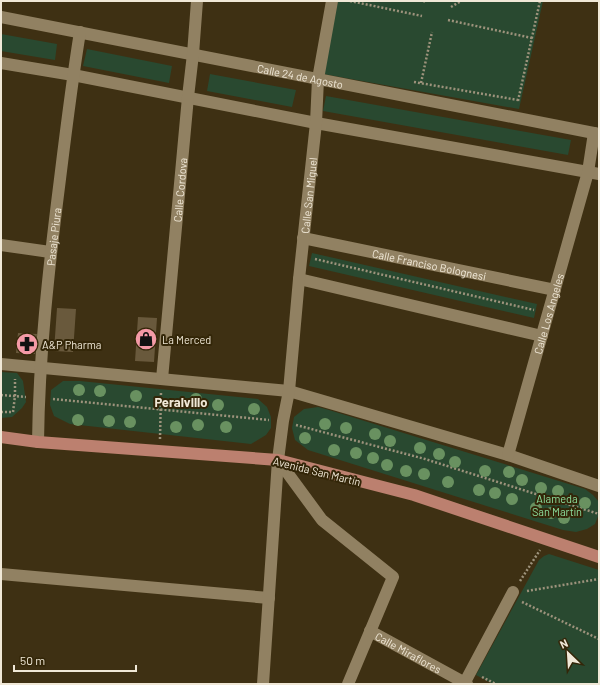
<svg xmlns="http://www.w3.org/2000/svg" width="600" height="685" font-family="Barlow,sans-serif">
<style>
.green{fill:#294930}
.building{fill:#69593c}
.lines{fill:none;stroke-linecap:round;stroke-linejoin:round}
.path{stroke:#9d937c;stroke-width:2.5;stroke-dasharray:2 2;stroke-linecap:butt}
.minor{stroke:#918162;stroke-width:12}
.major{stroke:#bc806f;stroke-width:12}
.tree{fill:#699160}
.labels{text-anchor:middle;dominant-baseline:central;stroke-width:4;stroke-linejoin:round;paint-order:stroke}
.street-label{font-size:11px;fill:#f0e8d7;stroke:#332608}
.poi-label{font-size:11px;fill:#f0e8d7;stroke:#332608;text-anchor:start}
.park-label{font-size:11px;fill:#8de09f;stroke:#332608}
.quarter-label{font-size:13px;font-weight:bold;fill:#f0e8d7;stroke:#332608}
</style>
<rect width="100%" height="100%" fill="#3e3013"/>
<path class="green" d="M338,1h205l-24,108 -196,-35z
M1,34l56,10 -2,16 -54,-9z
M87,49l85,17 -3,17 -86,-17z
M210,74l86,16 -4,17 -85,-16z
M326,96l245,44 -3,15 -245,-44z
M312,253l225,51 -3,14 -225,-52z
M1,372l16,1 6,8 3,21 -4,6 -10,9 -11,1z
M63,381h17l178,18 9,8 4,10v11l-5,7 -15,9 -181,-20 -16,-8 -4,-11 1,-15z
M318,407l11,3 256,79 8,6 6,7v12l-4,10 -8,5 -11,3 -13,-2 -255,-80 -13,-10 -3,-12 2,-11 10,-8z
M549,554l50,16v114h-106l-17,-9 63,-115 5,-4z"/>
<path class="building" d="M57,308l19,1 -3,43 -19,-1z
M138,317l19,1 -3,44 -19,-1z
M18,333l19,1 -2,20 -19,-1z"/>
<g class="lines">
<path class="path" d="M350,1l72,15
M424,1l1,1
M451,7l10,-6
M448,20l84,18
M414,82l104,18
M421,83l11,-51
M518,101l22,-100
M315,259l219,51
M1,395l25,2
M53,399l216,21
M1,412h12l2,-16v-17
M296,425l129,34 174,55
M160,439l1,-47
M520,581l20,-31
M527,591l72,-12
M522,602l77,37
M482,677l14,7"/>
<g class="minor">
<path id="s1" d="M1,17l598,117"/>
<path d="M1,63l72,12 243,48 283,51"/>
<path id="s2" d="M303,238l252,52"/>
<path d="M1,245l49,7"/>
<path d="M299,279l243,57"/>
<path d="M1,364l288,27 219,64 91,31"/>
<path id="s3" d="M162,379l26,-282 5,-43 4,-53"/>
<path id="s4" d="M38,442c1,-88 11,-176 22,-263 6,-49 12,-98 20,-147"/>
<path id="s5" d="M508,455l80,-283 6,-39"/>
<path d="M278,460l44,60 71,57 -45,107"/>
<path d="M1,574l268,24"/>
<path id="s6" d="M370,631l97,53"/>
<path d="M465,682l48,-90"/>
<path id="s7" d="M263,684l15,-224 5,-39 6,-30 10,-112 17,-156 2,-44 14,-78"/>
</g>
<path class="major" d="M1,437l37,5 240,18 136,35 185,62"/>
</g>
<g class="tree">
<circle cx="79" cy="390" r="6"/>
<circle cx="100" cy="391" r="6"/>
<circle cx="136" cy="396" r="6"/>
<circle cx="196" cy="399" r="6"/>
<circle cx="218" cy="405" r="6"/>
<circle cx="254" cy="409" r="6"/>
<circle cx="78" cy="420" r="6"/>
<circle cx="109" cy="421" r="6"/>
<circle cx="130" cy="422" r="6"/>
<circle cx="325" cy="424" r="6"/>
<circle cx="198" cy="425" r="6"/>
<circle cx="176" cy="427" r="6"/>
<circle cx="226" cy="427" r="6"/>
<circle cx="346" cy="428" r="6"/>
<circle cx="375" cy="434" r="6"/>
<circle cx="305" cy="438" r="6"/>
<circle cx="390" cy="441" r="6"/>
<circle cx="420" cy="448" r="6"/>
<circle cx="334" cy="450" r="6"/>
<circle cx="356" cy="453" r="6"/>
<circle cx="439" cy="454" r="6"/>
<circle cx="373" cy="458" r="6"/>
<circle cx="455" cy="462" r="6"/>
<circle cx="387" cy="465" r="6"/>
<circle cx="406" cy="471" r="6"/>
<circle cx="485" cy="471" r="6"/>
<circle cx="509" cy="472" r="6"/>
<circle cx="424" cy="474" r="6"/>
<circle cx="522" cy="480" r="6"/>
<circle cx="448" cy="482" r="6"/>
<circle cx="541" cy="488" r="6"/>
<circle cx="479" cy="490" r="6"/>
<circle cx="558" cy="491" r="6"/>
<circle cx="495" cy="493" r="6"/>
<circle cx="512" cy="499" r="6"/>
<circle cx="585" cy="503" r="6"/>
<circle cx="536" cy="508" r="6"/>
<circle cx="551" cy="513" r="6"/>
<circle cx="564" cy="518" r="6"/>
</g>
<defs>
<g id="shop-disc" transform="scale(1.15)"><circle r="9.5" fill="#f49aa6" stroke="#332608"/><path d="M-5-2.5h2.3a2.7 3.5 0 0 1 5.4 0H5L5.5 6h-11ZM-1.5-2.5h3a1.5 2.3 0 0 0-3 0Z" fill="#111"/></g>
<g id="pharmacy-disc" transform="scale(1.15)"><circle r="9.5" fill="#f49aa6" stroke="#332608"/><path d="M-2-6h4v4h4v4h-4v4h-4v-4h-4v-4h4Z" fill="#111"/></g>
</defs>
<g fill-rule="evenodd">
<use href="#shop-disc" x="146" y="339"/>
<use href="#pharmacy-disc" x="27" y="344"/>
</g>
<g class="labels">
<g class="street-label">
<text stroke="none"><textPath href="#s1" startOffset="305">Calle 24 de Agosto</textPath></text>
<text stroke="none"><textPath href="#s3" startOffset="190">Calle Cordova</textPath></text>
<text stroke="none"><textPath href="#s7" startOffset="491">Calle San Miguel</textPath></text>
<text stroke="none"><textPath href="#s4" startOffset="206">Pasaje Piura</textPath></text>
<text stroke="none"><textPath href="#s2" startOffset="129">Calle Franciso Bolognesi</textPath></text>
<text stroke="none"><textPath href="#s5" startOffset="147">Calle Los Angeles</textPath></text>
<text transform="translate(317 471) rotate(14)">Avenida San Martín</text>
<text stroke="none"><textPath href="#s6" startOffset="44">Calle Miraflores</textPath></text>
</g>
<g class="poi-label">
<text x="162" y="339">La Merced</text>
<text x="42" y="344">A&amp;P Pharma</text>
</g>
<g class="park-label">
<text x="557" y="498">Alameda<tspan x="557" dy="13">San Martín</tspan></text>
</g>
<g class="quarter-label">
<text x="181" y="402">Peralvillo</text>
</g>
</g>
<rect width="600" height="685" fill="none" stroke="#f0e8d7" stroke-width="4"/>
<g transform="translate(568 653) rotate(335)" stroke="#332608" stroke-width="3" paint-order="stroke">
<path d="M0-3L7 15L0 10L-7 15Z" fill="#f0e8d7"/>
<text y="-6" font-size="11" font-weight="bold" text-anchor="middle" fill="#f0e8d7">N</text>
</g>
<path d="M14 665v6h122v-6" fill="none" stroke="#f0e8d7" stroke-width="2"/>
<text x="20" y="665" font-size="12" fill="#f0e8d7" stroke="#332608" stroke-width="3" paint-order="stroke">50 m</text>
</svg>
